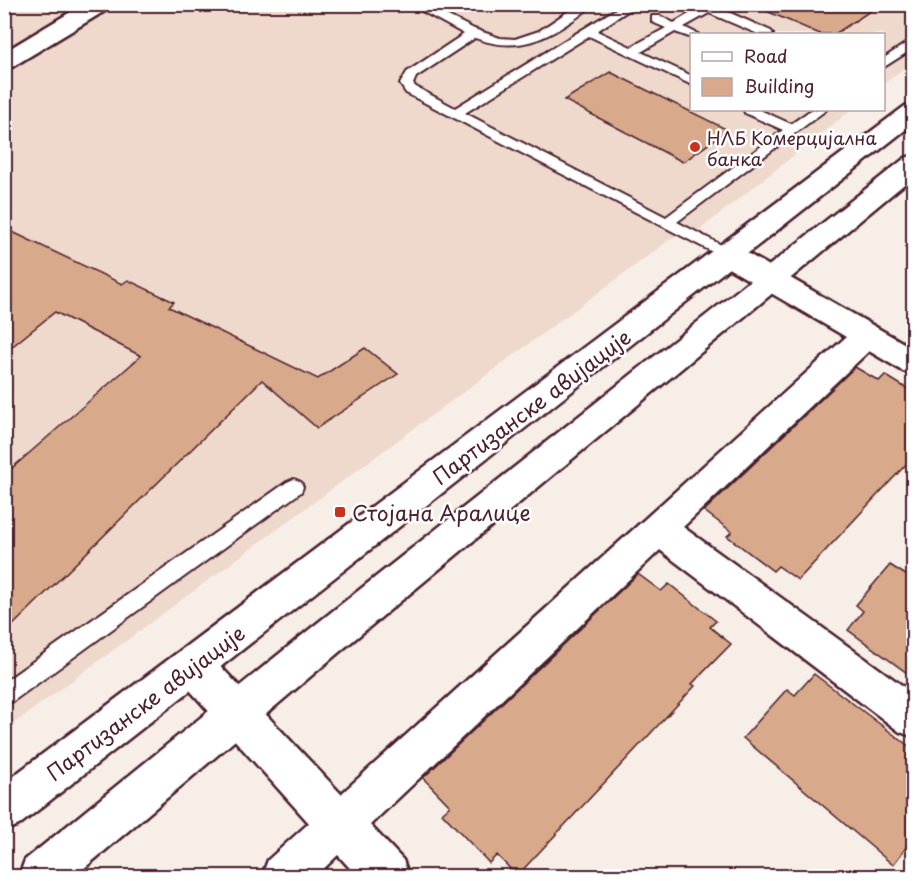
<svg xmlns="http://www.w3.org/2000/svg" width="918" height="881" font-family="'Playpen Sans',sans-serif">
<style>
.built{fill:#eed9cc}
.building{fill:#d8a98a;stroke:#4a1f2b;stroke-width:1.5}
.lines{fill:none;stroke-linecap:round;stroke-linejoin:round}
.lane-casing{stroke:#4a1f2b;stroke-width:4}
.street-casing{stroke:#4a1f2b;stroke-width:5}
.secondary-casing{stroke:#4a1f2b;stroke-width:5}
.lane{fill:#fff;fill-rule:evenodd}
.street{fill:#fff;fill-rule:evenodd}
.secondary{fill:#fff;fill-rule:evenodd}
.poi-dot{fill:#c8321e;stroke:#fff;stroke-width:2}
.labels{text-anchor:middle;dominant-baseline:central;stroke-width:5;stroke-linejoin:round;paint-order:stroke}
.far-poi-label{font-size:18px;fill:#4a1f2b;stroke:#fff;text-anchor:start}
.street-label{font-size:21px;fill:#4a1f2b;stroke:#fff}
.poi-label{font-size:21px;fill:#4a1f2b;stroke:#fff;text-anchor:start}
</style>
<rect width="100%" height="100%" fill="#f7eee8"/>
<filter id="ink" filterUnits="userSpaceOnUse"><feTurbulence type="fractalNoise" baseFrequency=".0167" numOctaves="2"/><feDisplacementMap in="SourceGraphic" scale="12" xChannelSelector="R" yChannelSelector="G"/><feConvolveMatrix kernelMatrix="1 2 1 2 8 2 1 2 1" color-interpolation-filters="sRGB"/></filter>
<g filter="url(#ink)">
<path class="built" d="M5,5h908v55l-29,24v-50h-192v76h159l-158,125 -10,-5 -678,500z"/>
<path class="building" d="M750,4h131l-46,30h-15z
M610,72l118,58 -45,32 -119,-62z
M4,228l118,56 6,-4 46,22 -5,5 149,72 47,-31 33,26 -81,54 -55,-48 -258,254v-159l137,-119 -86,-44 -51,41z
M855,367l24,14 6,-6 29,18v63l-116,124 -20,-14 -5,5 -46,-35 5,-4 -28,-21z
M890,565l24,15v98l-66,-48 15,-19 -7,-6z
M638,574l23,17 8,-7 47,37 -6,6 21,17 -39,40 3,2 -178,190 -20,-21 -8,8 -47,-50 8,-7 -27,-28z
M814,674l100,76v87l-21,28 -150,-127 44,-49 8,6z"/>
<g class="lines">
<g class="lane-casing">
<path id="lane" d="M409,4h15l50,25 26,9 15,1 24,-8 40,-27h14c-7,8 -17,14 -26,20 -30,20 -57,27 -92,14l-59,39 -3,7 3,3 39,21 169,-104h14l-41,27 34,16 35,-19 -14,-6v-6h8l14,7 25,-15 -5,-4h16l61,27 2,3h-15l-49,-21 -25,14 14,7h-6v4l-17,-6 -34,20 51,24v9l-103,-49 -124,77 201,104 117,-87 -38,-17 -1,-3h16l31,14 20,-14h15l-149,112 56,29 3,4 -8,5 -322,-167 -6,-9 7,-12 57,-38z
M914,38v10l-30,19v-9z
M294,479l7,3 2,5 -2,5 -289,210 -8,3v-23l283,-200z"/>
</g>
<g class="street-casing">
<path id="street" d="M84,4h26l-2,5 -96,58 -8,2v-17z
M728,246l10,2 176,101v25l-11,-3 -34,-20 -186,176 231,167v43l-14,-5 -240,-182 -290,275 33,35 6,16h-52l-19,-21 -22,21h-54l6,-16 41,-37 -130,-145 -6,-13 6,-13 14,-5 14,5 134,142 505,-457 -128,-75 -4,-7 4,-7z"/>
</g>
<g class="secondary-casing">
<path id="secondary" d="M914,104v19l-895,702 -15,6v-48l901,-677z
M914,155v21l-576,477 -263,223h-56l6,-16 285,-231 595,-471z"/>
</g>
<use href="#lane" class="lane"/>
<use href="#street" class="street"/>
<use href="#secondary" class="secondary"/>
</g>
</g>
<g class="poi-dot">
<circle cx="695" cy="147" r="6"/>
<rect x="334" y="506" width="12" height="12" rx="3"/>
</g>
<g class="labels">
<g class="far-poi-label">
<text x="707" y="137">НЛБ Комерцијална<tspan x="707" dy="21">банка</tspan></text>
</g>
<g class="street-label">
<text transform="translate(531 406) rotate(-37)">Партизанске авијације</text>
<text transform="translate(145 702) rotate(-37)">Партизанске авијације</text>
</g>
<g class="poi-label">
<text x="352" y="512">Стојана Аралице</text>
</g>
</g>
<rect width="918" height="881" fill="none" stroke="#fff" stroke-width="24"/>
<rect x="12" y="12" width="894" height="857" fill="none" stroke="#4a1f2b" stroke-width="2" filter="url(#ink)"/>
<rect x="690" y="33" width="195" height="78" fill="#ffffff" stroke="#b7a5aa" stroke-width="1.5"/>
<rect x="702" y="52" width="30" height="9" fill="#ffffff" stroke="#b7a5aa" stroke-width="1.5"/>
<text x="744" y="63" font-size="18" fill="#4a1f2b">Road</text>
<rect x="702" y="78" width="30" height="18" fill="#d8a98a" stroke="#b7a5aa" stroke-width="1.5"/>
<text x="744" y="93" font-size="18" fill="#4a1f2b">Building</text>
</svg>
